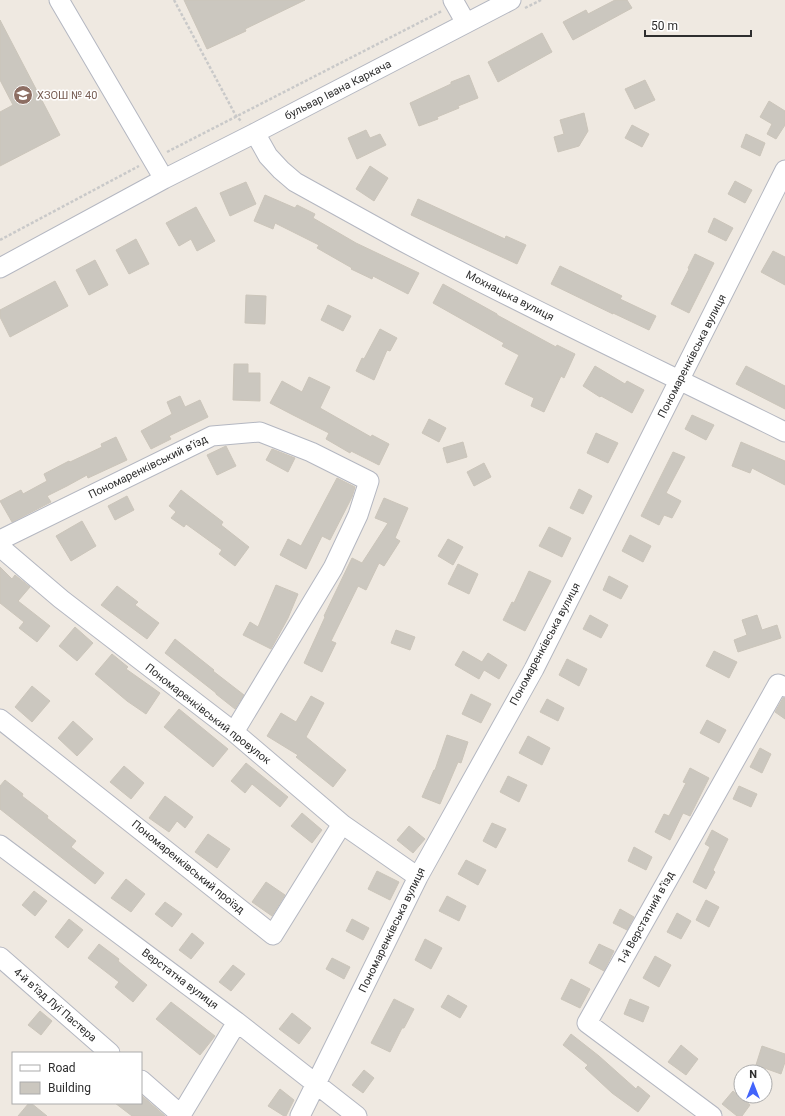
<svg xmlns="http://www.w3.org/2000/svg" width="785" height="1116" font-family="Roboto,sans-serif">
<style>
.building{fill:#cbc7bf;stroke:#cbc5ba}
.lines{fill:none;stroke-linecap:round;stroke-linejoin:round}
.minor-casing{stroke:#b4b7c1;stroke-width:21}
.path{stroke:#c9c9c9;stroke-width:2.5;stroke-dasharray:3 2;stroke-linecap:butt}
.minor{stroke:#fff;stroke-width:19}
.labels{text-anchor:middle;dominant-baseline:central;stroke-width:3;stroke-linejoin:round;paint-order:stroke}
.street-label{font-size:11px;fill:#2e2e2e;stroke:#fff}
.education-label{font-size:11px;fill:#785e54;stroke:#fff;text-anchor:start}
</style>
<rect width="100%" height="100%" fill="#efe9e1"/>
<path class="building" d="M184,0h121l-60,29 1,2 -39,18z
M615,0h12l5,8 -59,32 -10,-18 23,-12 2,4z
M0,20l60,115 -60,31v-54l13,-7 -13,-25z
M542,33l10,19 -54,30 -10,-20z
M469,75l9,23 -20,8 1,2 -22,9 1,2 -19,7 -9,-23 41,-19v-2z
M645,80l10,20 -20,9 -10,-20z
M769,101l16,10v14l-9,14 -9,-5 5,-10 -12,-7z
M584,113l4,18 -9,15 -21,6 -4,-15 10,-3 -4,-14z
M632,125l17,9 -7,13 -17,-9z
M366,130l4,8 10,-4 6,11 -29,14 -9,-21z
M746,134l19,9 -5,13 -19,-9z
M370,166l18,12 -14,23 -18,-12z
M735,181l17,9 -7,13 -17,-9z
M246,182l10,22 -26,12 -10,-23z
M265,195l30,13 2,-3 18,9 -2,4 43,25 63,30 -11,21 -35,-18 -1,3 -21,-10 1,-1 -35,-20 2,-3 -44,-22 -2,6 -19,-8z
M418,199l87,40 1,-3 20,9 -9,19 -106,-49z
M196,207l19,34 -18,10 -6,-12 -12,7 -13,-23z
M714,218l19,10 -7,13 -18,-9z
M136,239l13,25 -20,10 -13,-24z
M773,251l12,6v28l-24,-13z
M695,254l19,9 -25,50 -18,-9 18,-35 -1,-1z
M95,260l13,25 -19,10 -13,-25z
M560,266l62,30 -2,3 36,17 -7,14 -36,-17v1l-62,-30z
M55,281l13,25 -58,31 -10,-20v-7z
M443,284l54,30v1l59,32 1,-2 18,9 -11,24 -3,-2 -17,36 -13,-6 3,-8 -29,-14 14,-29 -17,-9 2,-3 -71,-40z
M246,295l20,1 -1,28 -20,-1z
M328,305l23,11 -8,15 -22,-11z
M380,329l17,9 -7,13 -3,-1 -13,30 -18,-9 6,-13 2,1z
M234,364h14v9h12v28l-27,-1z
M595,366l30,18 2,-3 17,9 -12,23 -31,-17 -1,1 -17,-11z
M746,366l39,20v23l-49,-25z
M309,377l21,10 -10,21 51,29 1,-2 17,9 -10,21 -28,-14 -1,2 -24,-14 3,-6 -36,-18 -23,-12 12,-22 20,11z
M180,396l5,11 15,-7 8,17 -39,19 2,3 -20,10 -10,-18 31,-17 -5,-12z
M692,415l22,10 -8,15 -21,-11z
M429,419l17,9 -7,14 -17,-9z
M596,433l22,10 -10,20 -21,-10z
M116,437l11,23 -39,18 -1,-3 -20,11 -20,10 4,6 -39,20 -12,-21 21,-11 2,4 24,-13 -3,-7 25,-13 1,1 32,-15 -1,-3z
M463,442l4,15 -20,6 -4,-15z
M741,442l44,19v24l-33,-17 -2,5 -18,-7z
M226,446l10,20 -19,9 -10,-20z
M272,449l23,9 -7,14 -22,-12z
M673,452l12,5 -19,36 15,8 -9,17 -8,-3 -5,10 -18,-9z
M484,463l7,14 -17,9 -7,-14z
M337,478l18,9 -3,10 -22,43 -8,-4 -16,33 -26,-14 8,-16 13,7z
M579,489l13,7 -9,18 -13,-6z
M181,490l42,32 -2,3 28,22 -14,19 -16,-12 3,-4 -36,-26 -2,3 -13,-9 5,-6 -7,-6z
M127,496l7,14 -19,10 -7,-14z
M384,498l24,10 -13,30 5,3 -16,25 -5,-3 -13,27 -8,-4 -27,55 5,2 -14,29 -18,-9 21,-46 -1,-1 28,-58 10,5 26,-40 -13,-5z
M82,521l14,25 -25,15 -15,-25z
M549,527l22,11 -9,19 -23,-11z
M630,535l21,11 -8,16 -21,-11z
M448,539l15,8 -10,18 -15,-9z
M458,564l20,10 -9,20 -21,-10z
M0,567l12,12 3,-4 15,12 -12,14 32,25 -13,16 -18,-14 5,-6 -24,-19z
M529,571l22,10 -26,50 -22,-11 9,-18 2,1z
M609,576l19,10 -7,13 -18,-9z
M276,585l22,9 -10,24 -17,31 -28,-14 7,-13 8,5z
M117,586l21,16 -3,3 24,18 -12,16 -46,-34z
M590,615l18,10 -7,13 -18,-9z
M757,615l5,15 15,-5 4,13 -43,14 -4,-12 13,-5 -5,-15z
M75,627l18,16 -16,18 -18,-15z
M396,630l19,7 -5,13 -19,-7z
M175,639l39,31 -1,1 31,24 -9,14 -19,-15v-1l-51,-40z
M463,651l19,11 6,-9 19,12 -8,14 -15,-9 -5,9 -24,-14z
M714,651l23,11 -8,16 -23,-12z
M112,654l16,13 -2,2 34,24 -14,21 -19,-13 -32,-27z
M567,659l20,10 -8,17 -20,-11z
M32,686l18,15 -18,21 -17,-15z
M471,694l20,10 -10,19 -19,-9z
M311,696l13,7 -18,34 40,33 -13,17 -37,-30 2,-2 -31,-19 14,-23 15,9z
M783,698h2v21l-10,-7z
M547,699l17,9 -6,13 -18,-9z
M179,709l49,40 -15,18 -49,-40z
M707,720l19,10 -7,13 -19,-10z
M73,721l20,18 -16,17 -19,-18z
M447,735l21,7 -7,21 -3,-1 -18,42 -18,-7 12,-27h1z
M528,736l22,12 -8,17 -23,-12z
M760,748l11,6 -9,19 -12,-6z
M246,763l42,34 -8,10 -28,-23 -7,9 -14,-12z
M124,766l20,17 -13,16 -21,-17z
M690,768l19,10 -19,38 -7,-3 -13,27 -15,-8 9,-18 5,2 17,-33 -3,-1z
M508,776l19,9 -8,17 -19,-10z
M5,780l18,14 -1,2 26,20 -1,2 29,23 -5,6 33,26 -9,11 -95,-75v-23z
M739,786l18,8 -6,13 -18,-8z
M165,796l28,21 -8,11 -8,-7 -8,11 -20,-14z
M302,813l20,17 -10,13 -21,-17z
M492,823l14,6 -10,19 -13,-7z
M409,826l16,13 -12,14 -16,-13z
M712,830l16,9 -15,31 2,2 -9,17 -13,-7 17,-35 -5,-3z
M208,834l22,15 -13,19 -22,-16z
M634,847l18,10 -6,13 -18,-9z
M466,860l20,10 -8,15 -20,-11z
M377,871l22,11 -9,18 -22,-11z
M126,879l19,15 -14,18 -20,-14z
M266,882l19,13 -13,21 -20,-14z
M34,891l13,10 -12,15 -13,-11z
M447,896l19,10 -7,15 -20,-10z
M706,900l13,7 -10,20 -13,-7z
M165,902l17,12 -10,13 -17,-13z
M620,909l14,8 -7,13 -14,-7z
M677,913l14,8 -10,18 -14,-7z
M69,919l14,11 -15,18 -13,-11z
M352,919l17,9 -6,12 -17,-9z
M192,933l12,10 -13,16 -12,-9z
M425,939l17,9 -11,21 -16,-9z
M99,944l20,15 -1,2 29,24 -14,17 -18,-15 4,-5 -31,-24z
M599,944l15,7 -10,20 -15,-8z
M655,956l16,9 -12,22 -16,-9z
M332,958l18,9 -6,12 -18,-10z
M233,965l12,9 -14,17 -12,-9z
M571,979l19,10 -10,19 -19,-9z
M448,995l19,11 -7,12 -19,-11z
M394,999l20,10 -10,19h-2l-12,24 -19,-9z
M630,999l19,8 -6,15 -19,-8z
M171,1002l44,34 -15,19 -44,-36z
M40,1011l12,10 -11,14 -13,-10z
M292,1013l19,15 -12,16 -20,-15z
M571,1034l28,22 37,33 2,-3 12,10 -12,16 -26,-19 -27,-25 3,-3 -25,-20z
M681,1045l17,14 -12,16 -18,-13z
M762,1046l23,8v8l-4,12 -25,-9z
M364,1070l10,8 -11,15 -11,-8z
M280,1089l14,11 -8,16h-2l-16,-10z
M733,1091l17,14 -8,11h-5l-15,-12z
M141,1095l24,21h-33l-17,-13h26z
M29,1103h2l16,13h-29z"/>
<g class="lines">
<g class="minor-casing">
<path id="minor" d="M59,0l105,179
M453,0l13,23
M255,133l13,23 13,14 14,12c35,19 69,38 103,57 127,68 258,129 387,193
M0,268l164,-89 91,-46 256,-133
M0,540l212,-104 48,-4 51,20 58,29 -11,34 -25,53 -99,164
M0,547l61,52 173,133 108,92 76,53
M0,719l273,216 69,-111
M0,845l237,177 120,94
M0,957l110,96
M141,1080l40,35v1
M181,1115l56,-93
M300,1116l118,-239 116,-208 251,-499
M712,1116l-125,-93 191,-339 7,3"/>
</g>
<path class="path" d="M174,0l62,116 6,6
M525,8l16,-8
M167,152l275,-141
M0,240l139,-74"/>
<use href="#minor" class="minor"/>
</g>
<defs>
<g id="school-disc" transform="scale(1)"><circle r="9.5" fill="#8d6e63" stroke="#fff"/><path d="M0-5L7-2L0 1L-7-2ZM-4 1L0 2.5L4 1V4Q0 6-4 4Z" fill="#fff"/></g>
</defs>
<g fill-rule="evenodd">
<use href="#school-disc" x="23" y="95"/>
</g>
<g class="labels">
<g class="street-label">
<text transform="translate(338 90) rotate(-27)">бульвар Івана Каркача</text>
<text transform="translate(510 296) rotate(27)">Мохнацька вулиця</text>
<text transform="translate(692 356) rotate(-63)">Пономаренківська вулиця</text>
<text transform="translate(148 467) rotate(-26)">Пономаренківський в’їзд</text>
<text transform="translate(545 644) rotate(-62)">Пономаренківська вулиця</text>
<text transform="translate(208 714) rotate(38)">Пономаренківський провулок</text>
<text transform="translate(188 867) rotate(39)">Пономаренківський проїзд</text>
<text transform="translate(646 918) rotate(-61)">1-й Верстатний в’їзд</text>
<text transform="translate(392 930) rotate(-64)">Пономаренківська вулиця</text>
<text transform="translate(180 979) rotate(37)">Верстатна вулиця</text>
<text transform="translate(55 1005) rotate(41)">4-й в’їзд Луї Пастера</text>
</g>
<g class="education-label">
<text x="37" y="95">ХЗОШ № 40</text>
</g>
</g>
<rect x="12" y="1052" width="130" height="52" fill="#ffffff" stroke="#ababab"/>
<rect x="20" y="1065" width="20" height="6" fill="#ffffff" stroke="#ababab"/>
<text x="48" y="1072" font-size="12" fill="#2e2e2e">Road</text>
<rect x="20" y="1082" width="20" height="12" fill="#cbc7bf" stroke="#ababab"/>
<text x="48" y="1092" font-size="12" fill="#2e2e2e">Building</text>
<g transform="translate(753 1084)"><circle r="19" fill="#ffffff" stroke="#ababab"/>
<path d="M0-3L7 15L0 10L-7 15Z" fill="#4264fb"/>
<text y="-6" font-size="11" font-weight="bold" text-anchor="middle" fill="#2e2e2e">N</text>
</g>
<path d="M645 30v6h106v-6" fill="none" stroke="#2e2e2e" stroke-width="2"/>
<text x="651" y="30" font-size="12" fill="#2e2e2e" stroke="#ffffff" stroke-width="3" paint-order="stroke">50 m</text>
</svg>
